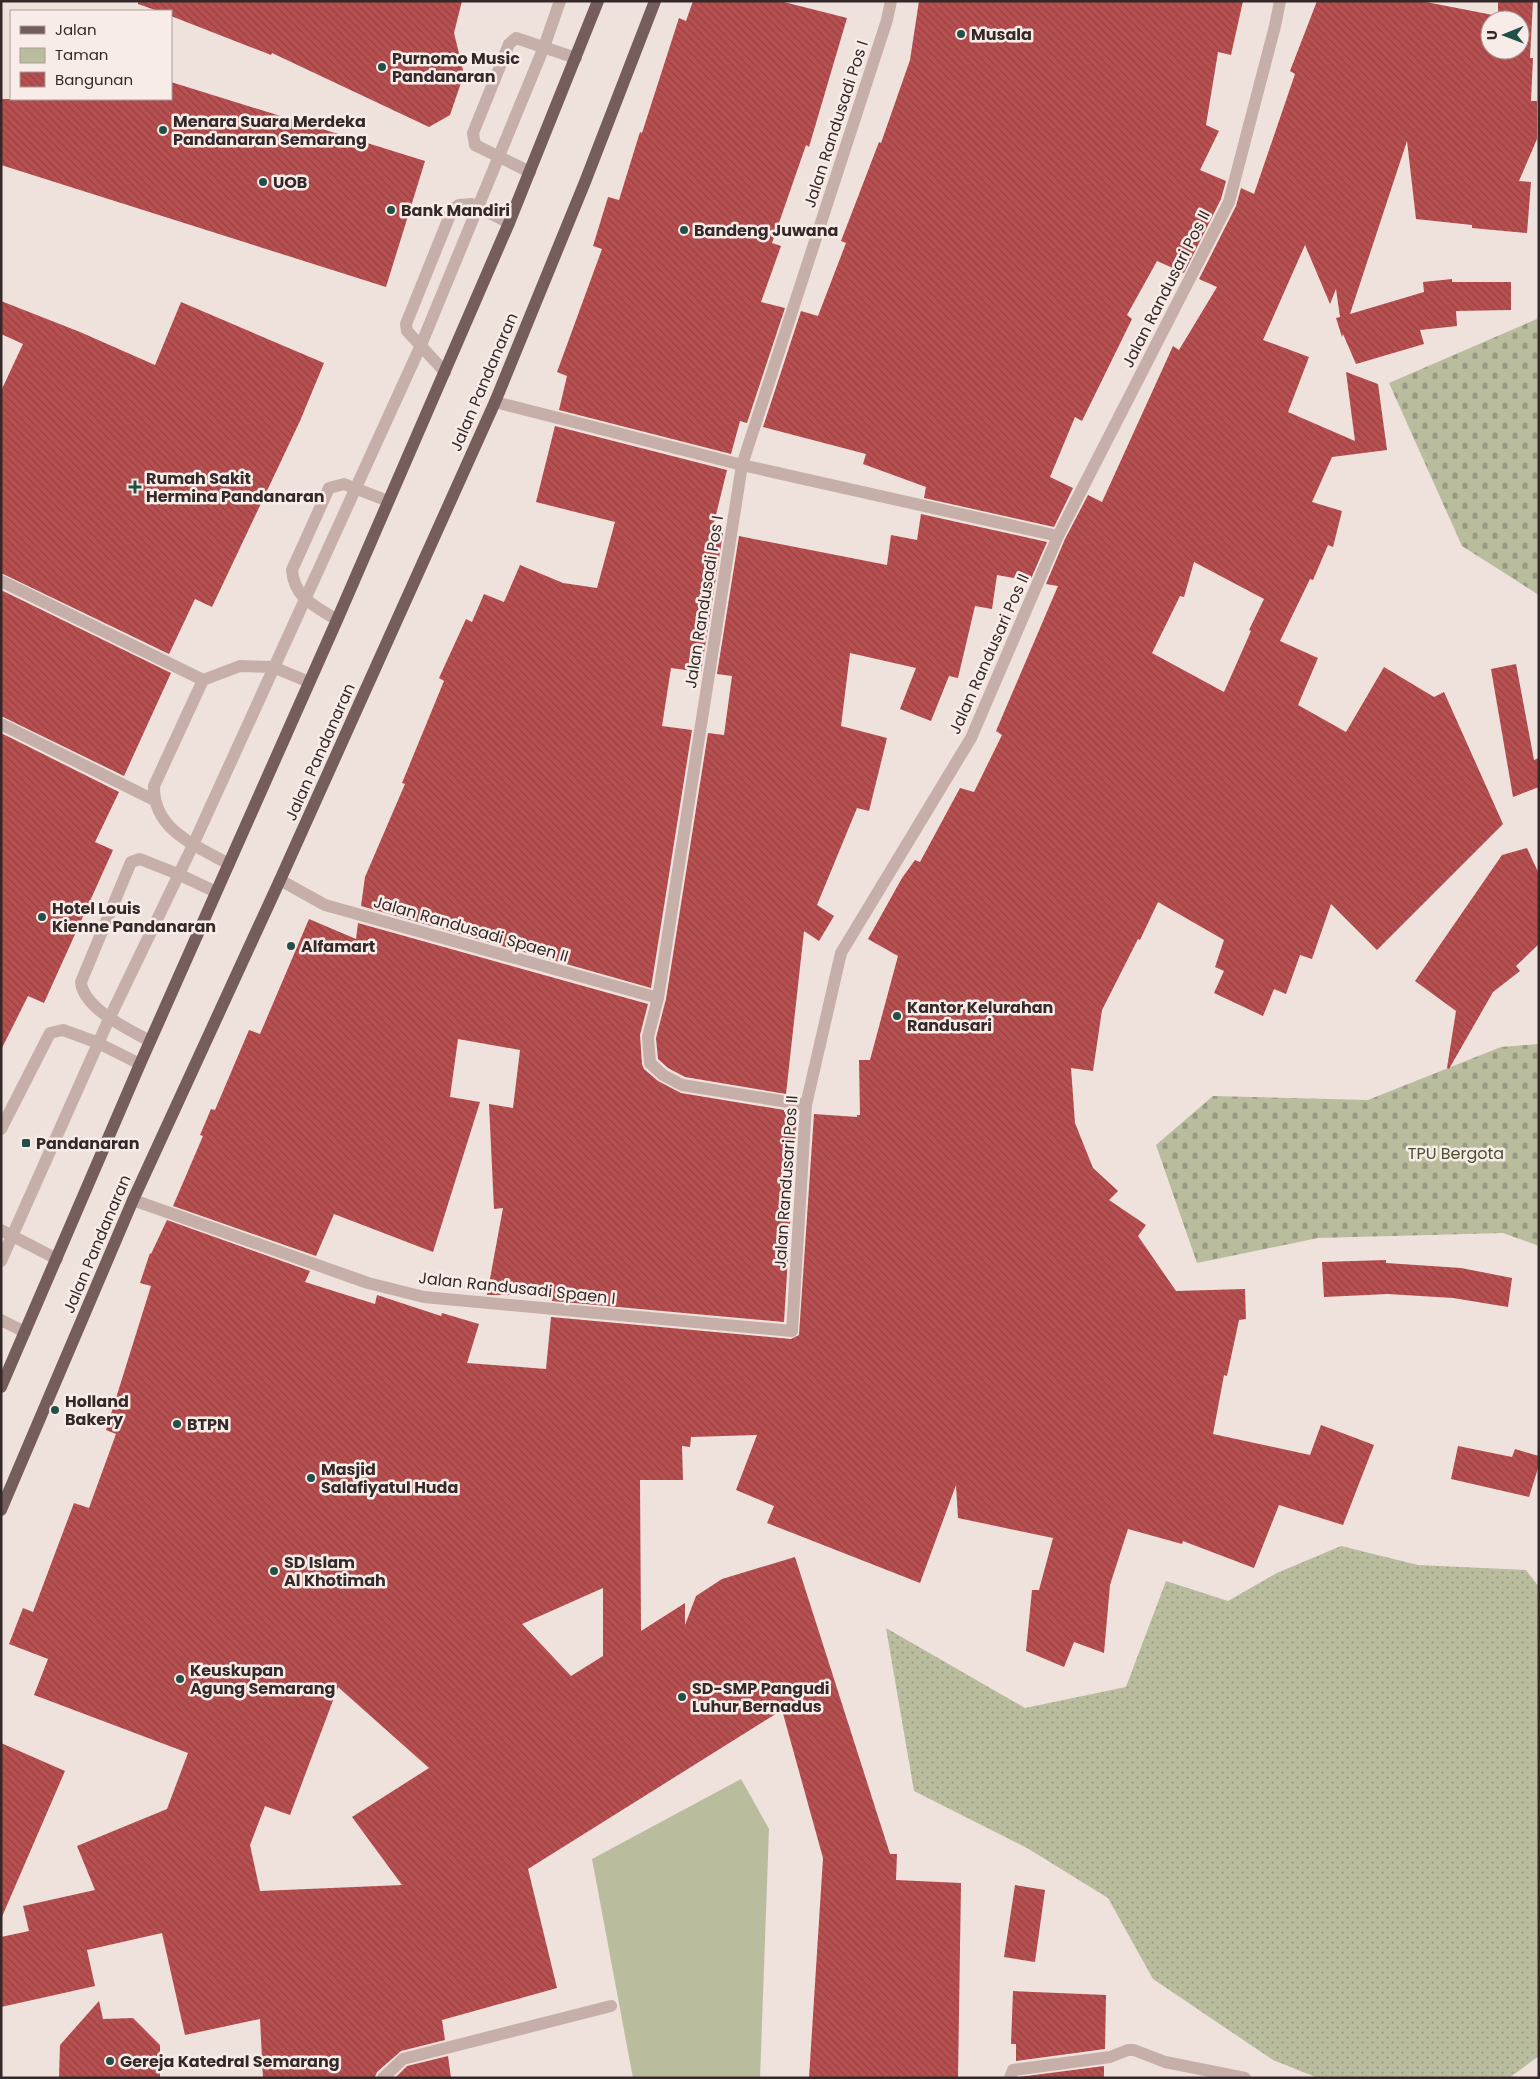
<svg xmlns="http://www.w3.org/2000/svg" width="1540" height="2079" font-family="Poppins,sans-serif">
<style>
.grass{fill:url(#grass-dots)}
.cemetery{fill:url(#cemetery-stones)}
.park{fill:#babc9e}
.building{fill:url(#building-back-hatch);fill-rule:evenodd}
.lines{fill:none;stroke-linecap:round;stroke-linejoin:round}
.lane{stroke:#c6afa9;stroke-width:12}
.street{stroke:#c6afa9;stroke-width:12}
.primary{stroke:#745d5b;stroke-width:12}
.poi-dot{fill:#225048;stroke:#f7ece8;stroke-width:2}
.labels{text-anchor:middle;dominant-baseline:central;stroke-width:5;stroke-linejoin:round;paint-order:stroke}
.poi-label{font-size:16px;font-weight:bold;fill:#342928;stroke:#f7ece8;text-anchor:start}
.street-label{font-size:16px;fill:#342928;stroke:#f7ece8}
.park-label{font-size:16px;fill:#4b4f2f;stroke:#f7ece8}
</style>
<defs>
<pattern id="grass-dots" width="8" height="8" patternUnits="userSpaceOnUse" patternTransform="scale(1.25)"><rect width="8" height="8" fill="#babc9e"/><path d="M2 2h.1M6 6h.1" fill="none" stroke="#989981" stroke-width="1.8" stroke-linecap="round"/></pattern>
<pattern id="cemetery-stones" width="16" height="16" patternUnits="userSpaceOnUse" patternTransform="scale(1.25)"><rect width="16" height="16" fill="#babc9e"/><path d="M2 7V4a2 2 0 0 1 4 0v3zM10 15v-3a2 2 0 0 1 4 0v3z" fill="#989981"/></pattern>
<pattern id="building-back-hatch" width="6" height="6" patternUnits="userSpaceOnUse" patternTransform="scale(1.25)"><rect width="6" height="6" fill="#b85051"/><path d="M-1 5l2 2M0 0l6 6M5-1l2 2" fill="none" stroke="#964243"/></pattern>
</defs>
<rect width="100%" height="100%" fill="#efe1dc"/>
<path class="grass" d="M1341,1546l77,19 108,5 13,17v469l-30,22h-191l-45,-18 -120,-81 -45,-81 -81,-50 -113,-57 -28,-163 139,80 101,-21 40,-106 62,20 49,-28z"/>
<path class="cemetery" d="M1539,318v277l-77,-49 -73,-163z
M1539,1044v202l-36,-13 -185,5 -121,25 -41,-118 57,-49 155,4 133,-53z"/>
<path class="park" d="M741,1779l28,50 -9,249h-127l-41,-219z"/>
<path class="building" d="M138,1h324l-8,32 10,41 -14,41 -21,12 -157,-74 -1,2 -100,-39v-5h-13l-20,-7z
M693,1h87l67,17 -38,129 -3,-2 -34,98 9,3 -20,56 24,6 -38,115 -7,-2 -9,33 -172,-44 8,-34 -10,-4 45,-123 -9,-3 15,-49 11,3 21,-68 2,1 37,-115 7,3z
M919,1h324l-12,54 -13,-3 -12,73 13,6 -19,39 26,11 -5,18 -37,74 -27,-12 -30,54 5,4 -50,102 -7,-4 -25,60 23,11 -19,39 -130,-29 2,-11 -63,-23 3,-10 -103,-27 38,-116 17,5 28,-73 -5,-2 38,-99 2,1 29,-83z
M1317,1h104l77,15v-15h35l-3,57h3l-2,43h6v38l-18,42 12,1 -4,51 -55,-5v-3l-56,-6 -9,-78 -57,173 74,-22 -1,-10 29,-3v3h59v28l-55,1 1,15 -37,4 4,14 -68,20 -13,-30 -1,3 -6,-19 4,-1 -4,-28 -6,15 -25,-59 -42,95 46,17 -21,55 67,29 -9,-69 32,12 9,66 -55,7 -20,45 30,9 -9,36 -5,-2 -15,35 -3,-1 -30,62 38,17 -20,47 48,27 38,-65 50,30 10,-5 59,132 -126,126 -46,-46 -19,55 -12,-4 -14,39 -12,-5 -11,27 -49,-23 10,-22 -9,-4 9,-27 -66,-38 -18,38 -2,-1 -36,71 -9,61 -22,-3 4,55 18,45 25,23 -9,9 37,25 -8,11 38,55 69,-2 1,30 -7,1 -12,56 -3,-1 -11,59 97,21 11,-30 53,20 -31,80 -64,-20 -25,63 -71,-27 -1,3 -54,-15 -18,56 -6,68 -30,-11 -10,25 -38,-16 6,-61h7l14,-52 -95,-20 -2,-33 -36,98 -153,-60 7,-17 -38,-16 21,-55 -66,2 -1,10 -8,-1 1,34h-43l1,151 44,-28v22l11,-29 26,-17 73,-22 95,297h7l-1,26 65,3 -3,195h-149l14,-220 -41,-148 -254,159 29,119 -115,32 3,20 -44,11 -24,21 -2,5 -112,1 -3,-59 -75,16 -23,-102 -75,17 8,36 -94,21v-70l28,-6 -6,-25 72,-16 -18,-44 90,-37 21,-56 -154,-58 14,-36 -39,-15 14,-36 10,4 41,-109 15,5 27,-74 -10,-4 45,-144 -11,-3 10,-30 1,1 16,-34 143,51 -5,11 70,22 2,-9 64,21 1,-3 37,11 -12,39 79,6 5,-52 240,22 8,-4 15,-221 43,3v-2h3l-1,-55h11l28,-104 -30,-17 34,-61 13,-18 5,2 40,-74 14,4 28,-57 -6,-4 62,-145 -12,-2 19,-45 23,-44 14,7 71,-156 6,4 38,-63 -18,-8 37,-73 5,-18 13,6 41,-120 -5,-3zM1490,20h30v30h-30zM1194,562l70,37 -15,31 2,1 -27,61 -72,-39 28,-57 4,1zM603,1588v68l-32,20 -49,-52zM338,1687l91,81 -77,49 50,68 -142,6 -10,-46 15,-39 25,9z
M171,82l254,79 -39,126 -385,-122v-66h170z
M1,301l79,31 75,33 26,-63 143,61 -24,58 -88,186 -17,-8 -26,55 -168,-81v-182l22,-47 -22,-10z
M555,426l172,44 -15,61 11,2 -22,139 -30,-4 -9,58 30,4 -41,258 -290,-82 4,-29 40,-93 -3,-1 42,-102 -5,-3 27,-59 6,3 12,-28 20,8 16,-37 43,18 34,5 18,-66 -79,-20z
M921,514l126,28 -17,39 -33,-6 -5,34 -17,-3 -17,72 -9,-2 -18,45 -31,-12 16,-41 -66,-15 -9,73 46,12 -18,73 -12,-3 -40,97 17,11 -15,25 -15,-10 -18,163 -101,-17 -17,-9 -10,-9 -2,-21 10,-39 42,-266 16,2 8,-59 -15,-2 22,-138 148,29 4,-30 26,5z
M1,590l170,83 -47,103 -123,-60z
M1516,664l18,96 5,-2v29l-26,10 -22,-128z
M1,733l118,59 -24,50 18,8 -69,153 -16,-7 -27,54z
M1527,848l12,26v70l-23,22 4,5 -27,21 -44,77 -2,-1 9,-57 -41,-30 87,-126z
M309,919l47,20 2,-16 290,81 -8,31 2,29 2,5 14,12 23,12 103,17v2l13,1 -13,209 -232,-21 1,-6h-66l16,-87 -9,1 -5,-105 24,4 7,-58 -62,-11 -8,58 30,5 -47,150 -99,-38 -18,42 -143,-50 30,-70 -3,-1 11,-26 4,1 34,-80 11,4z
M1386,1260v3l75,5 51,10 -4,29 -55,-9 -65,-4 -64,3 -2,-35z
M1458,1446l54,11 3,-8 24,7v9l-10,32 -78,-18z
M1,1743l64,28 -64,148z
M1015,1885l30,5 -10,72 -31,-5z
M1013,1991l93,4 -1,54 -89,12v-17h-5z
M99,2001l4,18 30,-1 27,27v33h-101l1,-33z
M448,2056l3,22h-56l12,-12z
M1104,2066v12h-85v-1z"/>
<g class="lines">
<path class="lane" d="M530,172l-55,-27 -2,-12 36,-89 7,-6 60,20
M445,372l-38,-41 -1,-7 46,-114 7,-5 13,-1 37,19
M1,581l202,99
M337,620c-22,-14 -43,-22 -45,-50l37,-82 15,-4 44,17
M1,724l153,76
M229,864c-33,-18 -76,-34 -75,-78l49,-106 37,-14 33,1 36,15
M150,1041c-21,-11 -67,-33 -69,-59l50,-120 9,-3 38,15 38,18
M1,1129l49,-96 13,-3 33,12 44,22
M1,1230l56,29
M1,1320l24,12
M383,2078l20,-19 208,-53"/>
<path class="street" d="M495,402l247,63 316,71
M280,880l45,25 333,93
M806,1105l-124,-20 -19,-10 -13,-12 -2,-26 10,-39 84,-533 145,-445 4,-19
M133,1200l235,83 56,14 368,34 14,-226 35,-152 130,-215 87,-202 171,-334 46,-176 5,-25
M1,1261l108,-242 84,-174 228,-500 123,-298 16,-46
M1010,2078l3,-8 97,-13 18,-7h6l31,12 80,16"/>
<path class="primary" d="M1,1387l139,-323 197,-444 172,-397 89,-222
M1,1510l132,-310 147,-320 215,-478 90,-220 70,-181"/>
</g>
<g class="poi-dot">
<circle cx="961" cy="34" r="5"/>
<circle cx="382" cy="67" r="5"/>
<circle cx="163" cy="130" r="5"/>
<circle cx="263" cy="182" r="5"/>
<circle cx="391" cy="210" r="5"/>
<circle cx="684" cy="230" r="5"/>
<path d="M132.5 479.5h5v5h5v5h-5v5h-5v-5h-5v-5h5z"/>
<circle cx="42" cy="917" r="5"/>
<circle cx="291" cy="946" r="5"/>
<circle cx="897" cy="1016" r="5"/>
<rect x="21" y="1138" width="10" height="10" rx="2.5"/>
<circle cx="55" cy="1410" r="5"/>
<circle cx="177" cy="1424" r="5"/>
<circle cx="311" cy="1478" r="5"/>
<circle cx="274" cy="1571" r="5"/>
<circle cx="180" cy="1679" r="5"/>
<circle cx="682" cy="1697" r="5"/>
<circle cx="110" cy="2061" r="5"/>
</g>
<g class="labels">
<g class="poi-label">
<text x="971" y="34">Musala</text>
<text x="392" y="58">Purnomo Music<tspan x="392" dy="18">Pandanaran</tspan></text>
<text x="173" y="121">Menara Suara Merdeka<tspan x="173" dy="18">Pandanaran Semarang</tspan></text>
<text x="273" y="182">UOB</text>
<text x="401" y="210">Bank Mandiri</text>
<text x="694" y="230">Bandeng Juwana</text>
<text x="146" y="478">Rumah Sakit<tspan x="146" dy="18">Hermina Pandanaran</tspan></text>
<text x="52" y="908">Hotel Louis<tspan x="52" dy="18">Kienne Pandanaran</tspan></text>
<text x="301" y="946">Alfamart</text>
<text x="907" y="1007">Kantor Kelurahan<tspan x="907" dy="18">Randusari</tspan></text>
<text x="36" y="1143">Pandanaran</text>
<text x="65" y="1401">Holland<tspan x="65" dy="18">Bakery</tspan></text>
<text x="187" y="1424">BTPN</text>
<text x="321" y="1469">Masjid<tspan x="321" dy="18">Salafiyatul Huda</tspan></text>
<text x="284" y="1562">SD Islam<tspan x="284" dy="18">Al Khotimah</tspan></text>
<text x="190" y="1670">Keuskupan<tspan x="190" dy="18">Agung Semarang</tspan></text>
<text x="692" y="1688">SD-SMP Pangudi<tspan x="692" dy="18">Luhur Bernadus</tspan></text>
<text x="120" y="2061">Gereja Katedral Semarang</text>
</g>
<g class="street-label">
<text transform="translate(836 124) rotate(-72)">Jalan Randusadi Pos I</text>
<text transform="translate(1166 289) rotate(-63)">Jalan Randusari Pos II</text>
<text transform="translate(484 382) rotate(-67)">Jalan Pandanaran</text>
<text transform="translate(704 602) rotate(-81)">Jalan Randusadi Pos I</text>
<text transform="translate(989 654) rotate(-66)">Jalan Randusari Pos II</text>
<text transform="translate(320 752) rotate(-66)">Jalan Pandanaran</text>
<text transform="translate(471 929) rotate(16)">Jalan Randusadi Spaen II</text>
<text transform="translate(786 1182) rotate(-86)">Jalan Randusari Pos II</text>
<text transform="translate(97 1244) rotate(-67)">Jalan Pandanaran</text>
<text transform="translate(517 1288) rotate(6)">Jalan Randusadi Spaen I</text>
</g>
<g class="park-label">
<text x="1456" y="1153">TPU Bergota</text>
</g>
</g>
<rect width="1540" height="2079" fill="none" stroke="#342928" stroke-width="5"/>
<rect x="10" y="10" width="162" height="90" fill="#f7ece8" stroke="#a99e9b"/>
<rect x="20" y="26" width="25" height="8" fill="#745d5b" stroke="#a99e9b"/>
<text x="55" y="35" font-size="15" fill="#342928">Jalan</text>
<rect x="20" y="48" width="25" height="15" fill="#babc9e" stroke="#a99e9b"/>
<text x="55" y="60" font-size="15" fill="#342928">Taman</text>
<rect x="20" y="72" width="25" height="15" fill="url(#building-back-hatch)" stroke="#a99e9b"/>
<text x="55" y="85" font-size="15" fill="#342928">Bangunan</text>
<g transform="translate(1505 35) rotate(269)"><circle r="24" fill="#f7ece8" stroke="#a99e9b"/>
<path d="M0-4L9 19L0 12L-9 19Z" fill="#225048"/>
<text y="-8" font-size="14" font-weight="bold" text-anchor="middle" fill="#342928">U</text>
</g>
</svg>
